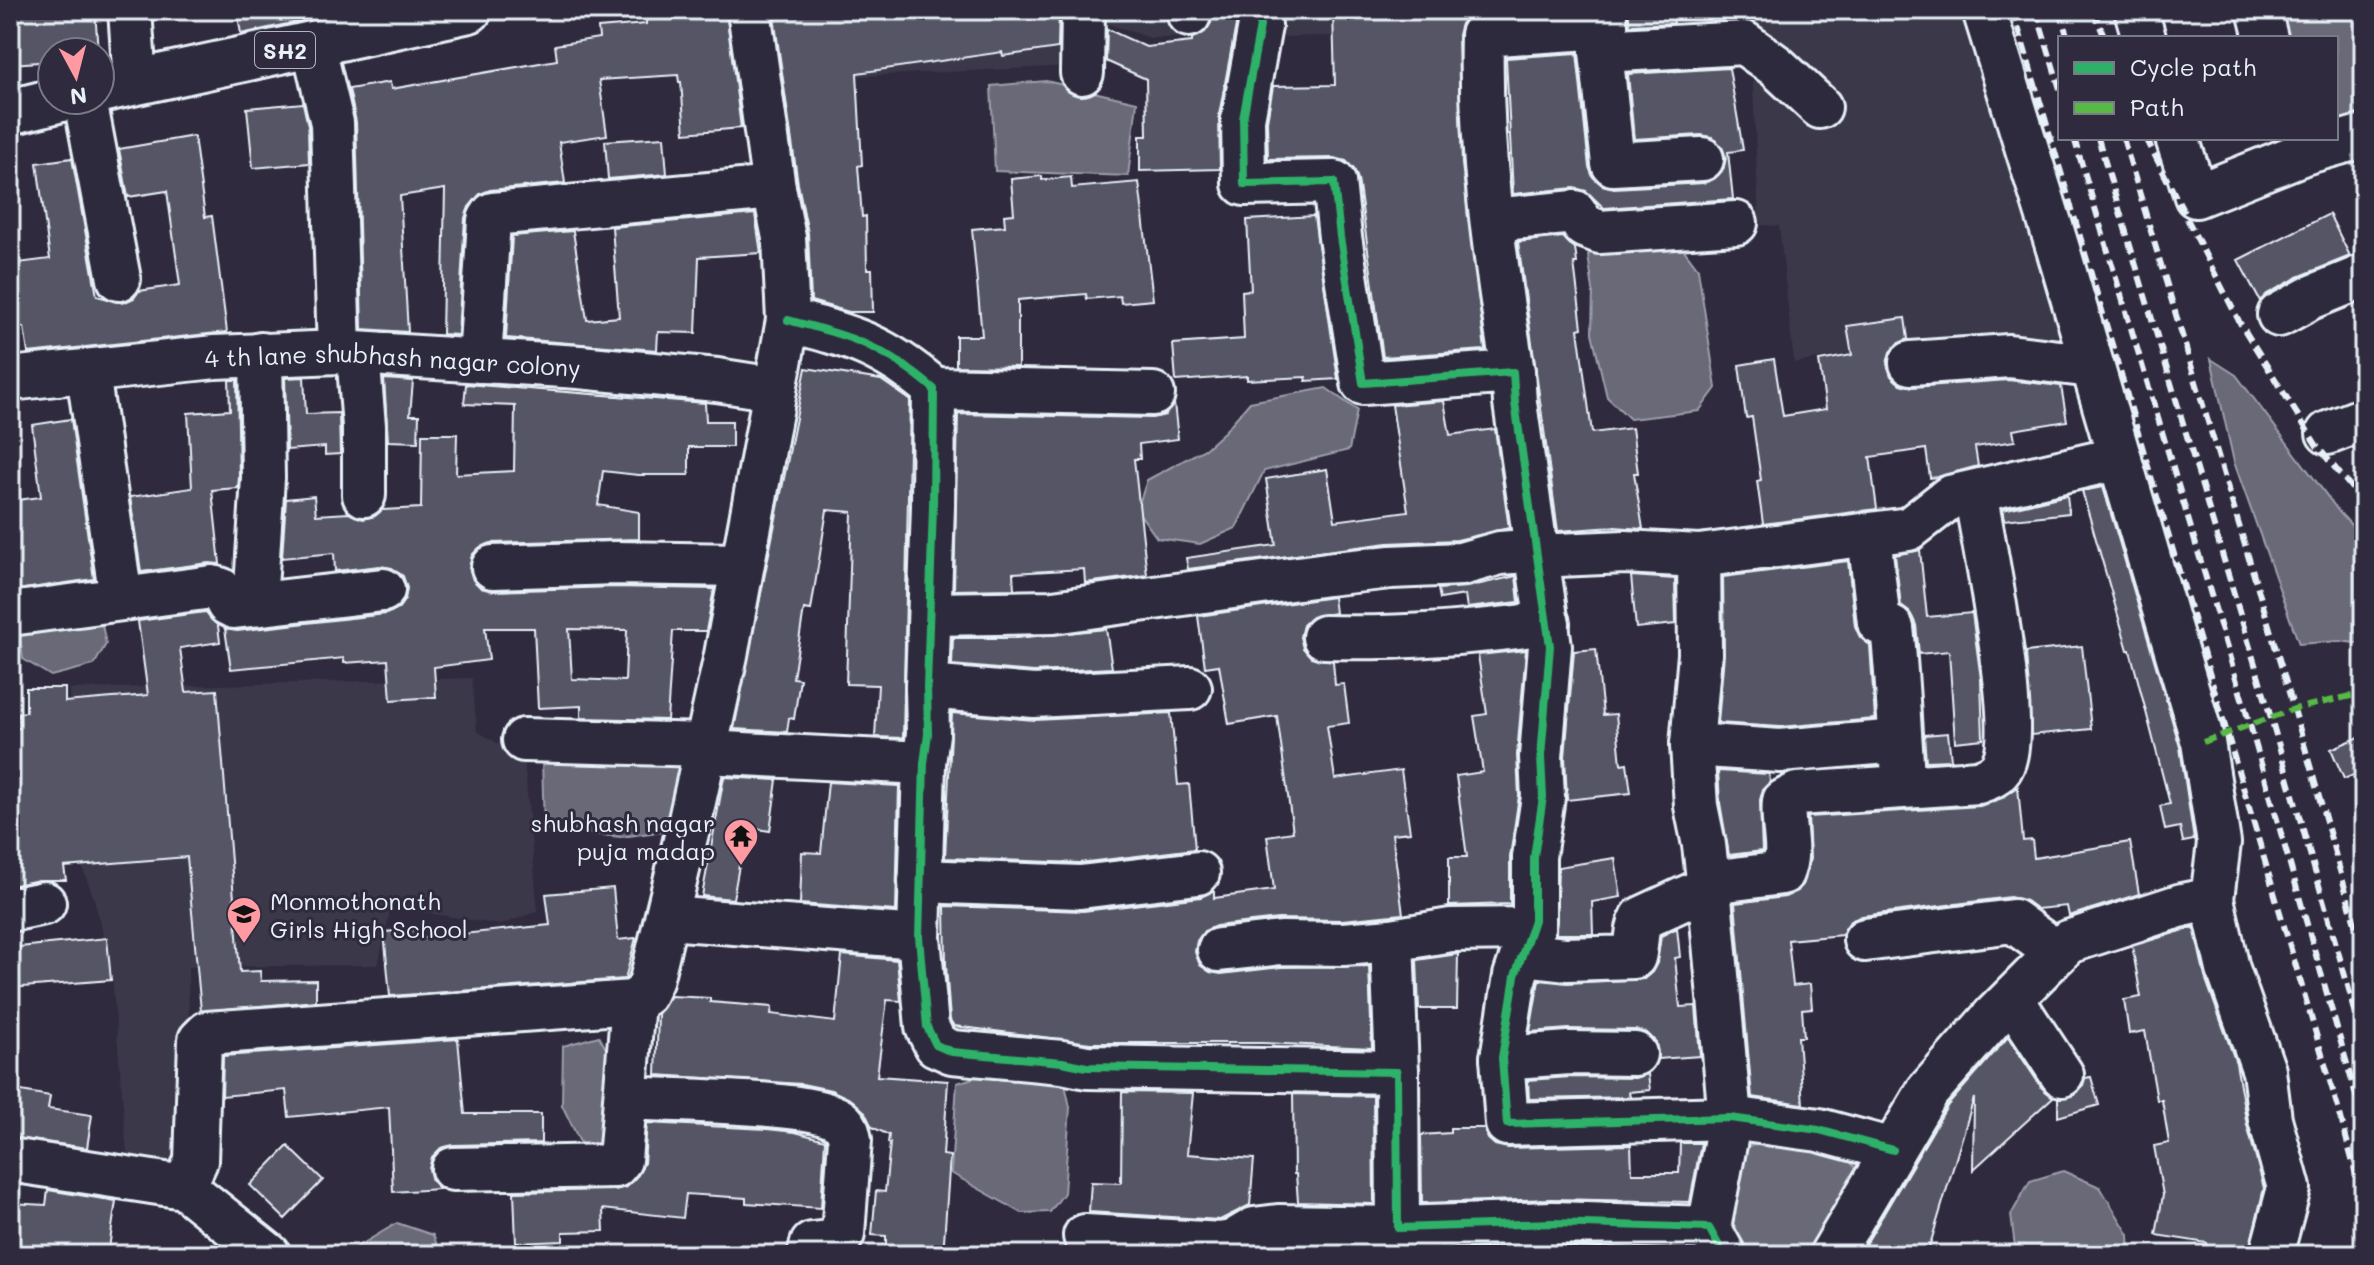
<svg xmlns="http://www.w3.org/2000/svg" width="2374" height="1265" font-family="Mali,sans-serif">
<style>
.built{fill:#3b3749}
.water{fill:#696978;stroke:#9c9fab;stroke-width:2}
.building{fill:#575565;stroke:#e8f1f8;stroke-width:2;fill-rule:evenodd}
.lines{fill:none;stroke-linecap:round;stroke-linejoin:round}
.minor-casing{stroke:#e8f1f8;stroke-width:48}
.major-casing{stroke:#e8f1f8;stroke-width:50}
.minor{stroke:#2f2a3d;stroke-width:42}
.major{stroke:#2f2a3d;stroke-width:44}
.rail{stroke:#e8f1f8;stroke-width:6;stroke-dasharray:12 6;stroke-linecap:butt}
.quiet{stroke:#58b947;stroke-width:6;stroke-dasharray:12 6;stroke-linecap:butt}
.cycleway-casing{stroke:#2f2a3d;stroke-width:13}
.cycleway{stroke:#2db169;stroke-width:8}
.labels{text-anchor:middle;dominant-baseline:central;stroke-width:6;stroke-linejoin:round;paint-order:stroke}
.shield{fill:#2f2a3d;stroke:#b0b5c0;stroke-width:2}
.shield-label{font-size:22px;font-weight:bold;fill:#e8f1f8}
.street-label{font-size:24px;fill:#e8f1f8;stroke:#2f2a3d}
.poi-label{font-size:24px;fill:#e8f1f8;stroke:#2f2a3d;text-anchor:end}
</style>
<rect width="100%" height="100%" fill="#2f2a3d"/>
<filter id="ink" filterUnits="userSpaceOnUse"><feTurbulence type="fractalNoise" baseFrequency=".0125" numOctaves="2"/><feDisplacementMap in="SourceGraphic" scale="16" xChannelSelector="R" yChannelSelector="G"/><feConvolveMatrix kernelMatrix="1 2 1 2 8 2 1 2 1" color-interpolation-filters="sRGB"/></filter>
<g filter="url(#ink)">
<path class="built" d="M752,10h703l-1,25 -304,3 -53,-18 -22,46 -233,11 -78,8z
M1746,10h229l105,343 -167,-9 -119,19 -15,-137 -20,-1 -8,-182z
M472,678l5,53 47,28 14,152 -37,14 -110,-18 -13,58 -190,2 4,194 -12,16 -52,-11 -17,-202 -18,-68 -24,-63 4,-72 -4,-72z"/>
<path class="water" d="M2271,10h93v111l-28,8v-91h-57z
M1046,81l91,21 -9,74 -133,-5 -4,-85z
M1614,233l64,9 20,27 18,119 -17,23 -69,8 -23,-22 -15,-64 1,-43 -5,-35z
M2211,359l25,16 104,138 24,26v105l-25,-3 -40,3 -65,-182z
M1326,388l31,22 -8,40 -85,21 -28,57 -36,16 -43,-6 -20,-28 10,-30 58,-31 20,-18 25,-29z
M101,620l5,24 -12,21 -43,11 -28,-17 -3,-24 18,-12z
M542,759l145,1 -15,70 -51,7 -77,-8z
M599,1036l23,42v39l-30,50 -30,-62 1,-59z
M986,1074l78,6 6,27 -6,86 -14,19 -28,1 -71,-40 6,-90z
M1784,1142l48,2 24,24c-7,31 -13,74 -47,86 -13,5 -48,1 -64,1l-15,-16 1,-91z
M2063,1171l37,16 29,48 1,20h-114l-5,-40 19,-34z
M397,1223l36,12 8,20h-97z"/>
<path class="building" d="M10,10h85l3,42h-46v9l-40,3z
M237,10h101l1,3 -98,21z
M673,10h53l15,118 -56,5 -4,-51h-2l-1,-7 -79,5 8,55 -48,7 6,41 -75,7 -10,4 -11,13 -4,11 -7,117 -16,-1 3,-145 -45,7 8,136 -46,-3 -6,-207 -7,-33 41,-7 1,7 166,-29 -2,-15 44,-7 -1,-10 48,-4v-4l27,-3z
M773,10h286l-1,38 -55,8 -1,-4 -145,21 5,92 -4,1 4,51 4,-1 1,53h5l1,43h-24l-38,-11 -3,-68 -10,-49z
M1212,10h23l1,15 -17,90 1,54 -80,2v-35h7l-1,-57 -40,-18 1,-32 39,18 46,-5v-4l13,-6 6,-9z
M1333,10h164l-28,5 -8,9 -3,11 4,129 23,186 -102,7 -25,-178 -4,-10 -8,-8 -12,-3 -66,1 -1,-38 6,-35 62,-1z
M1628,10h44l2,13 -44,2z
M1577,53l12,114 4,10 9,8 12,3 90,-5 10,-4 9,-9 3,-12 -4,-11 -10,-10 -11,-2 -67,4 -6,-65 101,-6 14,82 -15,2 5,47 -129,9 -18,-17 -12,-3 -61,6 -7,-136z
M303,103l5,23 1,37 -56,5 -6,-60z
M194,136l11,81 7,-1 15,116 -199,21 -4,-26 -14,1v-26l3,-1 -3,-37 40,-5 -13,-96 35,-5 25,138 26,7 11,-5 5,-7 41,-6 -13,-94 -39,6 -9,-48z
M664,137l3,37 -59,5 -3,-38z
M1042,176v4l29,-3 1,11 67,-6 14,118 -32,3 -1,-7 -33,3 -1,-5 -68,6v67l-62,-1v-30h26l-10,-107 33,-3 -1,-11 10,-1 -3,-35z
M755,214l6,39 -62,4 -3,76 -38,-1 -1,18 -151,-12 6,-102 61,-5 14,89 32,-3 -7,-90z
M2329,214l21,42 -52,21 -31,17 -7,7 -22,-41z
M1314,216l24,163 -32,2v-4l-59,3v-4l-71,5 -3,-37 71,-5 -2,-48 9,-1 -4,-70z
M1563,237l12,11 2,15h-3l8,65 -4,1 14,104 40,-5 6,45h-4l9,56 -29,-2 -56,4 -40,-289z
M1905,318l3,21 -11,5 -7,8 -3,12 4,12 9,8 13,3 95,-7 53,6 6,35 -54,9 2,11 -40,6 3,19 -40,11 -8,1 -4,-29 -56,8 7,52 -114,15 -6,-43 4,-1 -9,-63 -6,1 -7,-53 35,-6 9,57 43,-7 -7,-48 33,-6 -5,-29z
M806,368l75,12 29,20 -7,338 -28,-1 3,-52 -32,-1 6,-172 -25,-2 -16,100 -7,-1 -11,69 7,1 -6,40 -5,-1 -2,14 -53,-3z
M304,377l2,37 33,-1 1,41 -15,1v-8l-38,3 -2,-72z
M384,379l29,2 -3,34h9l-1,27 -30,-1z
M229,380h8l2,97 -1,11 -26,2 8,74 -11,-1 -68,9 -11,-75 62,-9 -4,-75 42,-3z
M466,384l239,19 1,18h26v26h-43v28h-51l-35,-4 -5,34 41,7v27l-148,4 -11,4 -8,8 -3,12 4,13 8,8 12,3 122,-4 99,2 -8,42h-33l-6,89 -86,-2v-12l-43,2 -4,-80h-49l4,32 -55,7 2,30 -45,3 -3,-40 -44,3v-5l-113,11 -6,-40 12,2 149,-17 12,-5 7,-10 2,-11 -4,-12 -11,-8 -12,-2 -45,5 -1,-18 -52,5 4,-59 28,-3 2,19 33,-2 14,6 12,-3 7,-6 39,-2 1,-74h35l-1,40 58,-3 1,-65 -51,-2zM569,629l58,1 -2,51 -53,-2z
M1444,401l6,34 45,-6 14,99 -52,12 -69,3 -200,26 -2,-11 90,-13 -10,-66 61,-10 8,52 73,-10 -16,-106z
M1174,403l4,36 -39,5 1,15h-6l13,116 -62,8 -1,-14 -71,4 1,16 -60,1 4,-176 194,4 13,-3z
M71,419l23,160 -84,12v-90l31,-4 -9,-72z
M2103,487l77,260 14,93 -11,2 -3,-15 -15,3 -5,-24 10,-2 -40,-154h-2l-46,-159z
M2067,495l2,18 -65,7 -1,-10z
M1920,550l7,67 45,-4 9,66 2,60 -28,3 -6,-91 -30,3 -3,-29 -6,-12 -9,-7 -6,-51z
M1848,561l7,65 5,11 10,8 5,74 -95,8 -62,-4 6,-69 -1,-77z
M1516,576l3,26 -52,6 -2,-13 -25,4 -2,-10 29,-2z
M1631,576l44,3 1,45 -40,4z
M1333,597l2,16 -23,4 -9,8 -3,12 3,11 8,9 22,4 2,24 9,-1 5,39 -22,3 8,53 66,-9 9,62 -18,2 11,80 -61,6 -64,-1 -62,7 -12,5 -7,10 -2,11 5,13 10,7 11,2 61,-7 87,-1 3,82 -110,-5h-172l-136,-17 -4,-6 -4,-55 -1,-59 138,5 118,-14 13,-7v8l60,-8 -7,-54 26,-4 -16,-116 -48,8 -10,-59 -14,2 -7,-51z
M205,612l13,14 2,16 -40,6 6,44 31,-2 23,282 20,-1 1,10 55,-1v21l-115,10 -14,-154 -123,10 2,13h-27l-29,6v-157l10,-1 -1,-15 7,-1v-24h39v14l83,-7 -10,-74z
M1106,629l6,39 -78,4 -82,-7 1,-27h64z
M2082,646l9,83 -60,6 -5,-83z
M1596,649l7,66 13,-1 5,50 6,-1 4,30 -64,7 -2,-43 9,-106z
M1526,650l-9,105 2,41 -9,61v47l-61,2v-49h18l-11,-81 27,-4 -9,-56 13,-2 -9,-59z
M952,713l83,7 136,-7 7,72 11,-1 6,65 -116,14 -134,-5z
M1948,733l3,27 -25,1 -2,-26z
M2364,735v36l-20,8 -13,-30z
M1718,771l51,3 1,8 -7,7 -3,11 2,51 -33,4 -9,-52z
M724,777l53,3 -7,51 -24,-4 -13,72 -31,-3z
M828,782l71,4 -3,125 -96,-7 2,-52 19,1z
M2018,787l5,54 9,-1 2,18 96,-16 9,52 -70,22 -2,-10 -30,3 -11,-8 -16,-4 -148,19 -12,5 -8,14 -54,5 5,46 17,-2 2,24 -10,1 2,28h-6l5,67 -51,-7 -17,-194 50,-6 13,-6 7,-11 5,-21 -2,-42 172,-11 22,-8z
M1615,858l6,39 -29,5 1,32h-37l2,-67z
M613,888l5,52 18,-2 -11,41 -235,17 -6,-64 38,-3 1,9 127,-13 -4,-31z
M2194,927l11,50 31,86 11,62 17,63 -16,67h-44l3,-12 -51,-8 7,-40 -9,-49 15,-3 -7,-43h-5l-12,-69 -16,3 -5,-34 17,-3 -9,-51z
M1677,928l3,29 -5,1 5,49 16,-1 4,50 -42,3 -2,-17 -9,-9 -12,-3 -66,-1 -39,3 9,-52 28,3 77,-4 8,-7 5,-9 4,-27z
M107,938l4,42 -101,8v-40z
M1458,954l-1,55h-38l-2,-49z
M842,955l55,5 4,41 -14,-1 -10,76 71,5 -5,74 7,1 -7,99h-57v-19l-14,-1 4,-44 9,1 5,-49h-2l1,-8 -17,-8 -8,-16 -12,-11 -21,-10 -29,-6 -146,-9 2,-61 13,-18 39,2v4l62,5 -1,7 64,8z
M2008,1037l34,51 11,9 -80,73 1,-72 -47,157h-37l-26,-8 84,-142z
M458,1039l7,75h76v29l-88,2 -12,3 -9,9 -3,12 3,12 8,8 -47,3 -4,-85 -100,10 -3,-27 -64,6 1,-40z
M1648,1074l2,16 -21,2 1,5 -101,2 -1,-19 42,-3 65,1z
M2091,1077l8,28 -41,12v-19l16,-3 9,-9 2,-8z
M10,1089l40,7 -2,13 44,6 -5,33 -77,-11z
M1122,1092l71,1 -6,61 67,5 -4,46 -30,15 -131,-8 2,-30 30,1z
M1293,1094l80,2 1,108 -76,-2 -2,-28h-2z
M647,1123l120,6 28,3 30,8 -4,68 -75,-5v-5l-60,-4 -3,24 -80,-9 1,22 -41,1v9l-47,2 -2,-51 101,-2 11,-3 12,-12 6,-12z
M1450,1128h34l3,10 8,7 13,3 123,-3 1,28h47l1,-30h21l-11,59 -138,-3 -130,4 -1,-68 29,-2z
M288,1146l35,34 -38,39 -35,-34z
M48,1190l68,11 -8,54h-98v-52l36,2z
M1553,1247l49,2v6h-345l22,-5 119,2z"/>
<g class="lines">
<g class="minor-casing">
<g id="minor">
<path d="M130,10l5,72"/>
<path d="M1188,10l1,5"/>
<path d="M1259,10l1,16 -17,93 1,65 90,-2 6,55 23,146 150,-11 2,31 35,243 -9,111 2,40 -9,60v63l-19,56 -13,82 5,66 223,-6 89,12 74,20"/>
<path d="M1604,10l2,17 -5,24 12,113 89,-5"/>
<path d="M1984,10l74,239 145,493 16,101 -7,56 16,70 36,102 6,48 19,69 -18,67"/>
<path d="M2136,10l8,28"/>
<path d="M2259,10l7,28"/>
<path d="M313,44l19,79 7,229"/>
<path d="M1601,51l143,-8 32,23 44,41"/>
<path d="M1082,73l1,-63"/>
<path d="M85,100l34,179"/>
<path d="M2177,138l19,58 108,-43 60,-17"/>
<path d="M1492,220l83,-8 9,14 16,6 136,-9"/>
<path d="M2279,315l31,-17 54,-22"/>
<path d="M788,320c64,17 95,25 146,69l-1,117 -6,181 1,47 -4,29 -5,174 8,90 9,18 16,7 110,10 25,5 310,5 1,156 155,-5 156,5 15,27"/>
<path d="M358,354l6,72v69"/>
<path d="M480,361l9,-141 4,-6 281,-26"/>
<path d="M1911,363l98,-7 83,10"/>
<path d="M1513,372c-18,-111 -34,-224 -31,-337l124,-8"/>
<path d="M88,373l33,225"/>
<path id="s1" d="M10,379l205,-22 124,-5 240,15 138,13 58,9"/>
<path d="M934,389l219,5"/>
<path d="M2328,433l36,-14"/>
<path d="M1869,535l10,88 13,5c6,52 7,105 12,158"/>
<path d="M493,567l122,-4 127,2"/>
<path d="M255,604l8,-126 -2,-124"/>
<path d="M18,613l194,-26 8,2 8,15 6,3 149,-17"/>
<path d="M930,614l123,-2 274,-38 64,-7 70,-3 39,-11 26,-2 10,5 89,-4 74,4 210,-27 41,-32 170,-39"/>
<path d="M1324,637c76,2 150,-4 224,-14"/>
<path d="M927,687l107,9 156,-8"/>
<path d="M524,740l182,5"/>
<path d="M1692,745l88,6 119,-10"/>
<path d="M705,752l219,11"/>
<path d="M920,881l160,6 118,-14"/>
<path d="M10,910l34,-7"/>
<path d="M667,918l252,19"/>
<path d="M1865,940l148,-19 44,32"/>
<path d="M1219,950l62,-7 62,1 49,-4"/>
<path d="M1523,954l43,5 68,-2c4,-14 1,-26 8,-39l67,-31 -5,-42 -8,-39 -4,-61 8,-91 -1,-98"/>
<path d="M2012,999l50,76"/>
<path d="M1502,1058l67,-5 66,1"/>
<path d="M1397,1072l-5,-132 59,-10 82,-1"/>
<path d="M626,1098c42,3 184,2 212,21 9,6 10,11 12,21l-7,94 -6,7 -25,3 -3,11"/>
<path d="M10,1160l174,27 85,68"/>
<path d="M453,1169l162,-3 5,-6 13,-158"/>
<path d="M184,1187l12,-26 4,-121 7,-7 426,-31 12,-8 6,-13 39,-161 36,-165 62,-335 -4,-82 -10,-50 -25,-178"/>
<path d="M1709,1228l21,-110 -21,-231 10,-6 63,-8c10,-24 -1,-47 2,-72l13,-7 181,-12c10,-4 19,-6 24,-16 21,-36 -19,-226 -27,-274"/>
<path d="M1085,1236l136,8 11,-2 22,-13 24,-3 120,2"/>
<path d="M1831,1255l97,-164 67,-76 73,-73 114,-37 30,-6"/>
</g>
</g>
<g class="major-casing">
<path id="major" d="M100,90l369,-80
M10,112l48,-12"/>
</g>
<use href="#minor" class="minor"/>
<use href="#major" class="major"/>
<path class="rail" d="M2013,10l327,1105 24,89
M2036,10l24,79
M2059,10l9,28
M2093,10l12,28
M2074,138l176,587 114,398
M2098,138l173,580 93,324
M2123,138l171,571 70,246
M2146,138l94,185 77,123 47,57"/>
<path class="quiet" d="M2203,742l91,-33 70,-16"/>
<g class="cycleway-casing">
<path id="cycleway" d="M1259,10l1,16 -17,93 1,65 90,-2 6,55 23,146 150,-11 2,31 35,243 -9,111 2,40 -9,60v63l-19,56 -13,82 5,66 223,-6 89,12 74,20
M788,320c64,17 95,25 146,69l-1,117 -6,181 1,47 -4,29 -5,174 8,90 9,18 16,7 110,10 25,5 310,5 1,156 155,-5 156,5 15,27"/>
</g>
<use href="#cycleway" class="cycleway"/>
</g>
</g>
<defs>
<g id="temple-pin" transform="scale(1.8)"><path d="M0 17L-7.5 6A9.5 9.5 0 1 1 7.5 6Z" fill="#ff9aa2" stroke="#2f2a3d"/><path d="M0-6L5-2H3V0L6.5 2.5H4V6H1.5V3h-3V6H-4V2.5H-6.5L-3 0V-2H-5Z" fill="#111"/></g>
<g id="school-pin" transform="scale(1.8)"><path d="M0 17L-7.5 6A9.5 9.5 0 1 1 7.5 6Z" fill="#ff9aa2" stroke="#2f2a3d"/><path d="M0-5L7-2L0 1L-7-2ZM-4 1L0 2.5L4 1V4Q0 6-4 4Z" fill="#111"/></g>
</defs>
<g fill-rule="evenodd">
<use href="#temple-pin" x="741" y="836"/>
<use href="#school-pin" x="244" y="914"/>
</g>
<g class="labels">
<rect class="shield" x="255" y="32" width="60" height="36" rx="6"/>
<g class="shield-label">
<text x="285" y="50">SH2</text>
</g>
<g class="street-label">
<text stroke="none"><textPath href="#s1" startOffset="384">4 th lane shubhash nagar colony</textPath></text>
</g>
<g class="poi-label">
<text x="715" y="822">shubhash nagar<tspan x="715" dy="28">puja madap</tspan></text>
<text x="270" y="900" text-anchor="start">Monmothonath<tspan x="270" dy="28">Girls High School</tspan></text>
</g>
</g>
<rect width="2374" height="1265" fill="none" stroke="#2f2a3d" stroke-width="40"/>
<rect x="20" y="20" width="2334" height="1225" fill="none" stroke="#e8f1f8" stroke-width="3" filter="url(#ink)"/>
<rect x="2058" y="36" width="280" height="104" fill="#2f2a3d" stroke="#797a88" stroke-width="2"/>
<rect x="2074" y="62" width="40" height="12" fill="#2db169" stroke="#797a88" stroke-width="2"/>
<text x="2130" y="76" font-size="24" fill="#e8f1f8">Cycle path</text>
<rect x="2074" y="102" width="40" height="12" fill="#58b947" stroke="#797a88" stroke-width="2"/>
<text x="2130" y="116" font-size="24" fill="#e8f1f8">Path</text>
<g transform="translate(76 76) rotate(173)"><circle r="38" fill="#2f2a3d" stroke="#797a88" stroke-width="2"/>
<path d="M0-6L14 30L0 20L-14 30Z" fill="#ff9aa2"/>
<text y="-12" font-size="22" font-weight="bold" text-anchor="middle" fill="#e8f1f8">N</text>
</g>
</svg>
